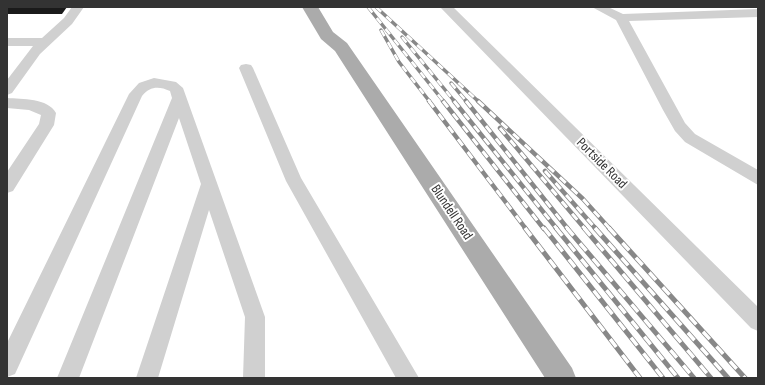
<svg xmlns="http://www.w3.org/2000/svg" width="765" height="385" font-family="'Sofia Sans Condensed',sans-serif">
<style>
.building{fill:#1a1a1a}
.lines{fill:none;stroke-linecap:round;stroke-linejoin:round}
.minor{fill:#d0d0d0;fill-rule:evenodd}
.major{fill:#ababab;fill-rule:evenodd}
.rail-far2-casing{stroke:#888;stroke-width:3.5}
.rail-far1-casing{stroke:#888;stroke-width:4.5}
.rail-casing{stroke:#888;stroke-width:5}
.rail-far2{stroke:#fff;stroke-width:2.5;stroke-dasharray:7;stroke-linecap:butt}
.rail-far1{stroke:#fff;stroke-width:3;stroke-dasharray:8;stroke-linecap:butt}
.rail{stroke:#fff;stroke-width:3.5;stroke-dasharray:10;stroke-linecap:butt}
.labels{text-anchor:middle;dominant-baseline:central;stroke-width:4;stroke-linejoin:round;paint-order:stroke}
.street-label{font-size:14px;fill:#333;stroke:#fff}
</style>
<rect width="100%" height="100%" fill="#fff"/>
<path class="building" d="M7,7h60l-5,7h-55z"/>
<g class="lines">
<path class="minor" d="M72,7h12l-12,17 -32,30 -28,39 -5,2v-15l26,-34h-26v-8h35l22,-20z
M440,7h13l305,300v24l-7,-3z
M592,7h16l15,7 135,-5v8l-129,4 56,102 10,11 63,36v15l-73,-43 -10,-11 -12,-21 -47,-90z
M246,64l5,1 2,3 48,110 118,200h-23l-110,-197 -47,-113 2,-3z
M154,78l22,4 7,6 82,229v61h-22l2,-61 -36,-107 -51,168h-22l65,-194 -22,-66 -100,260h-22l115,-280 -2,-7c-11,-5 -20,-5 -28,5l-127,278 -8,3v-34l122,-249 10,-11z
M7,98c15,1 41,0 49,15l-2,12 -41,66 -6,2v-21l32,-48 2,-9 -12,-5 -22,-2z"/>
<path class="major" d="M302,7h16l15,25 14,11 225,325 4,10h-31l-210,-327 -14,-12z"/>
<g class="rail-far2-casing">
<path id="rail-far2" d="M368,7l76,95
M376,7l103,95
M381,30l18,32 31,40
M402,37l53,65
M451,83l16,19"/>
</g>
<g class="rail-far1-casing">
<path id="rail-far1" d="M429,101l97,128
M443,101l101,128
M454,101l103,128
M466,101l102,128
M478,101l105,98 27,30
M500,128l85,101
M545,171l51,58"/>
</g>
<g class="rail-casing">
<path id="rail" d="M525,228l115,150
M544,228l119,150
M556,228l122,150
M567,228l127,150
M584,228l127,150
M595,228l133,150
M609,228l136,150"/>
</g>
<use href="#rail-far2" class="rail-far2"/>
<use href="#rail-far1" class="rail-far1"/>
<use href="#rail" class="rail"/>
</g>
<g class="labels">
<g class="street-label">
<text transform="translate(602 163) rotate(45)">Portside Road</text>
<text transform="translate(452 212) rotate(56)">Blundell Road</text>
</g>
</g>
<rect width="765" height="385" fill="none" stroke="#333333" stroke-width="16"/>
</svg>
